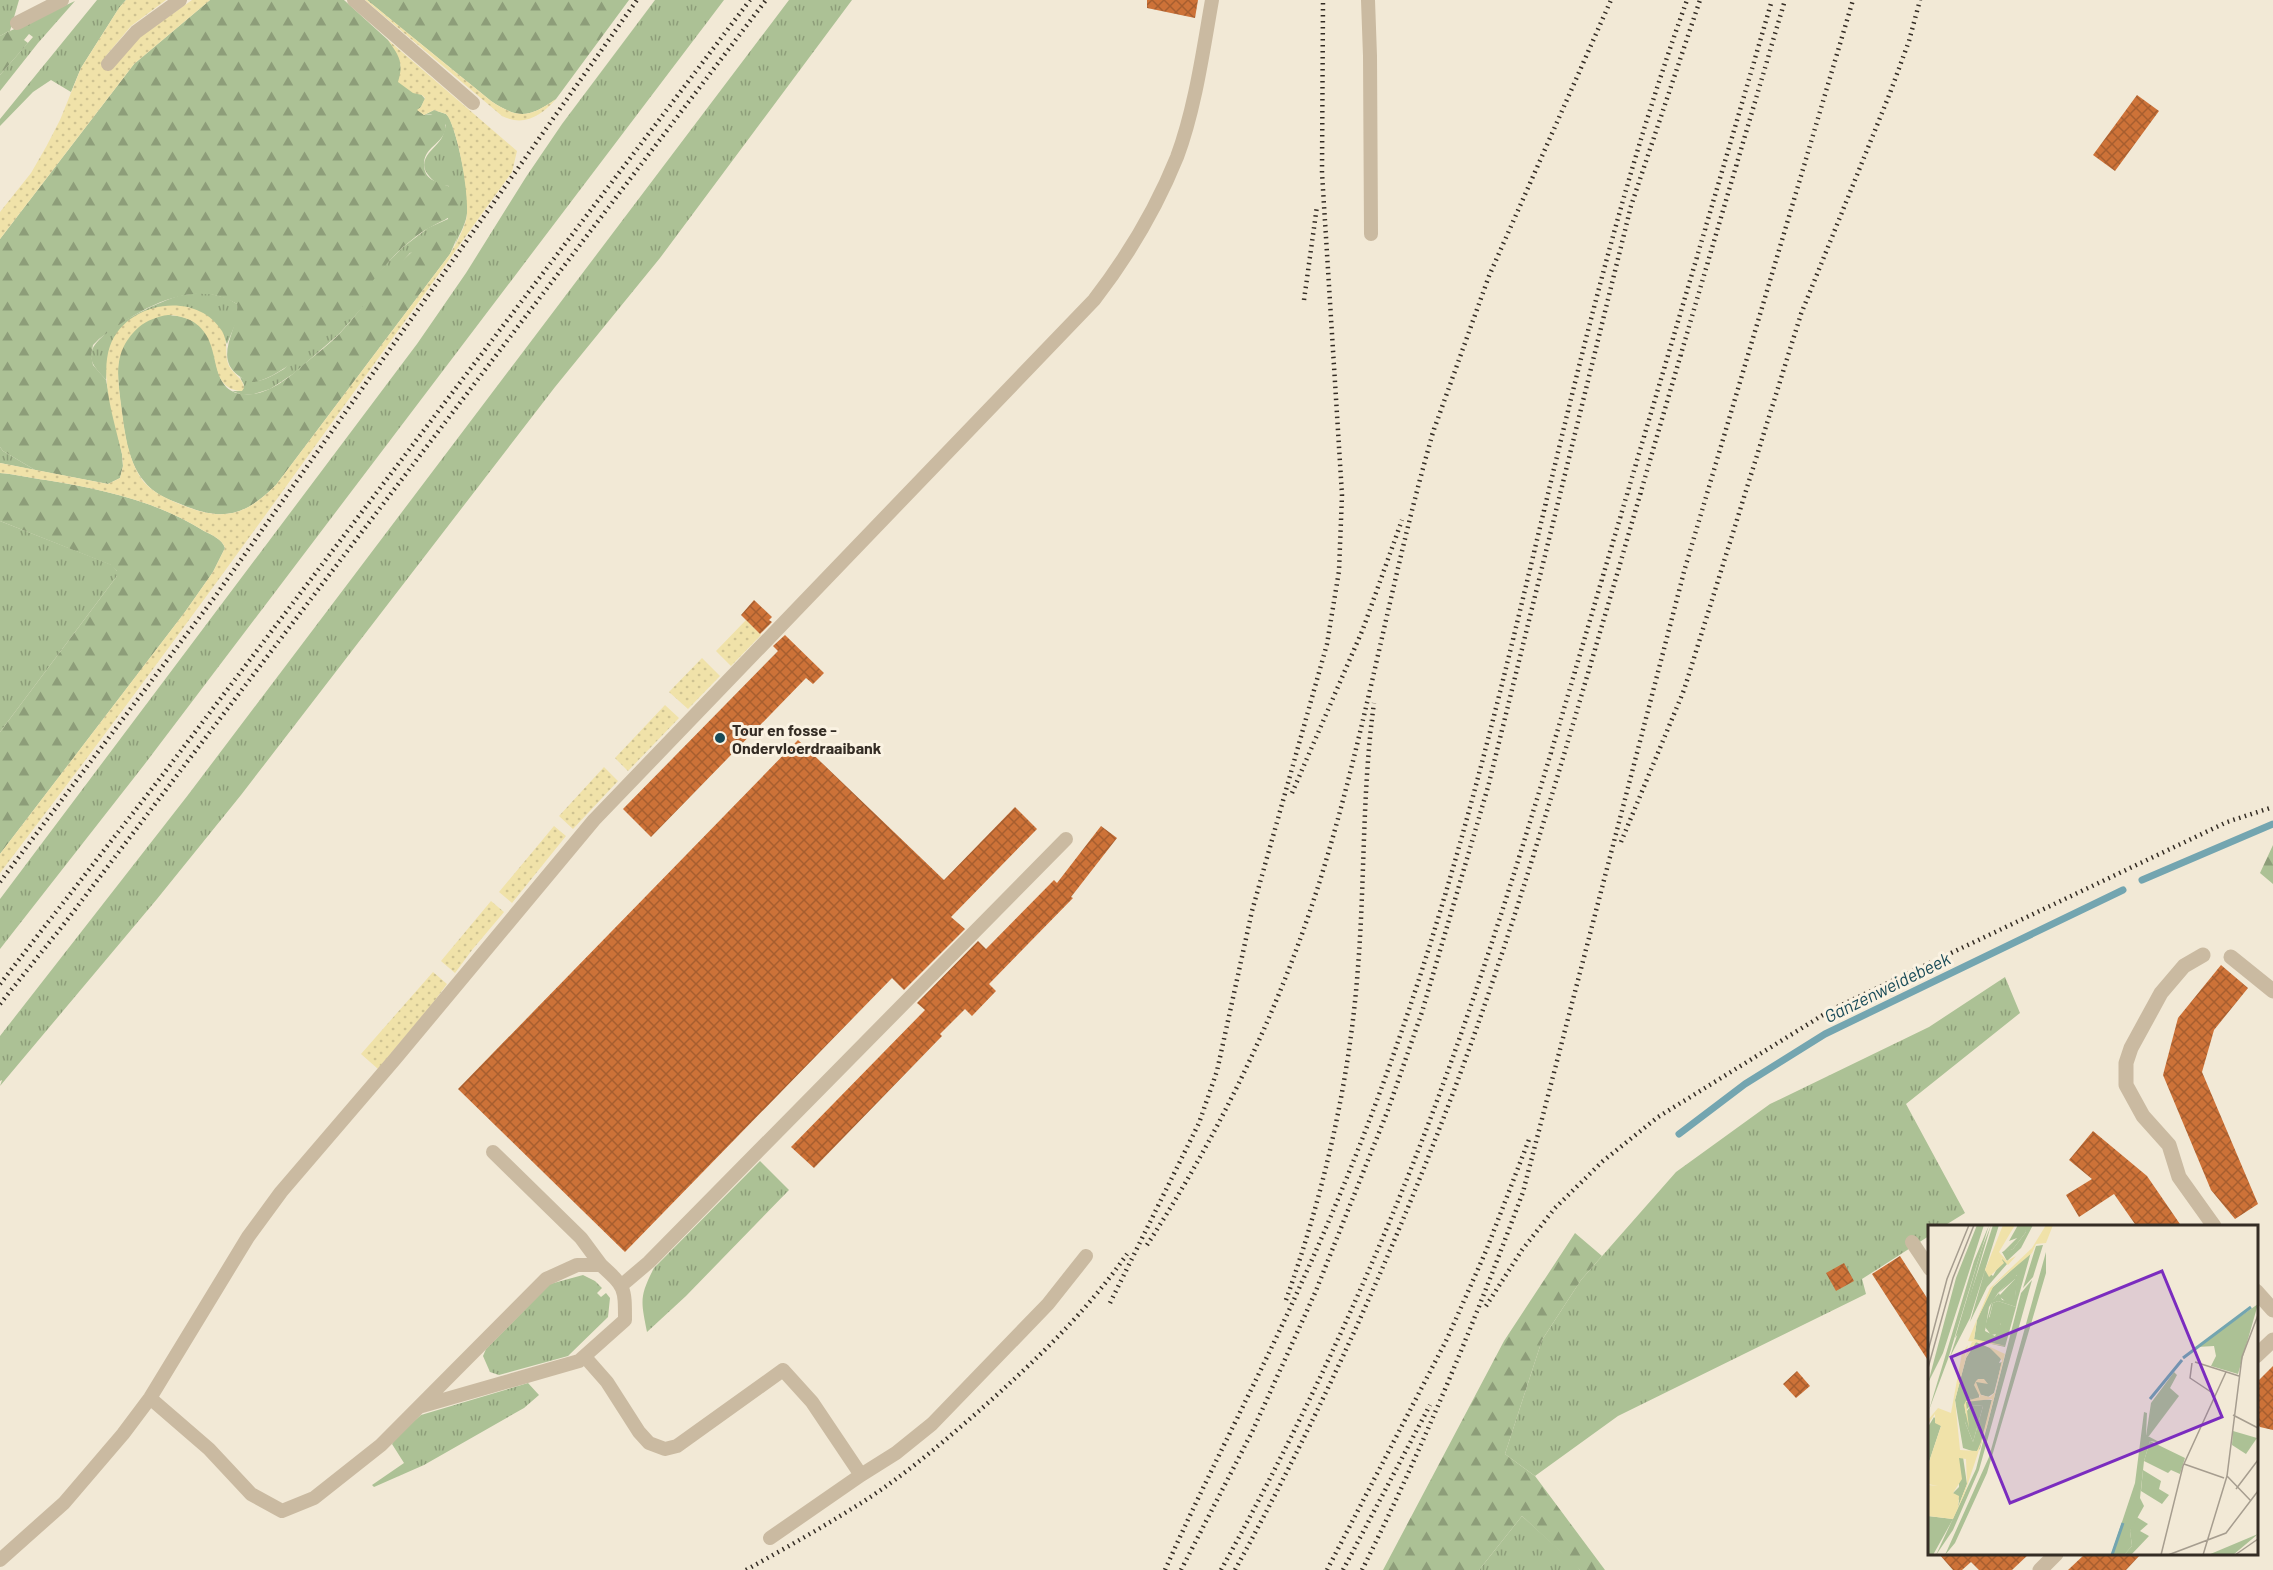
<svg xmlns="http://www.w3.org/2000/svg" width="2273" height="1570" font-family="Barlow,sans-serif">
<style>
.grass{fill:url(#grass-tufts)}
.forest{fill:url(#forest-firs)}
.sand{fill:url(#sand-dots)}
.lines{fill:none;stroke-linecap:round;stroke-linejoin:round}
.stream{stroke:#73a5b0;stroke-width:7}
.building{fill:url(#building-cross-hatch)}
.lane{stroke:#cabaa1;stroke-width:14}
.street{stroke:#cabaa1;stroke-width:15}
.rail{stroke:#342c24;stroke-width:4.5;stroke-dasharray:1.5 4.5;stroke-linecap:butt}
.poi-dot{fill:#184a57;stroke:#faf2e2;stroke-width:2}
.labels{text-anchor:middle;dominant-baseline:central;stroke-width:6;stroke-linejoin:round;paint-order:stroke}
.poi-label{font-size:16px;font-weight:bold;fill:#342c24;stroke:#faf2e2;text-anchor:start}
.water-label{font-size:18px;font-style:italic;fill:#184a57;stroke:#faf2e2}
.inset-river{fill:none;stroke:#73a5b0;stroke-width:3}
.inset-road{fill:none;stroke:#a69d8f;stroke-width:1.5}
.view{fill:#7b2cbf;fill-opacity:0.15;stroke:#7b2cbf;stroke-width:3}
.inset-edge{fill:none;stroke:#342c24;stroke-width:3}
</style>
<defs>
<pattern id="grass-tufts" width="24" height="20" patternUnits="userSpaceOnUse" patternTransform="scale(1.5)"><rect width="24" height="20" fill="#acc195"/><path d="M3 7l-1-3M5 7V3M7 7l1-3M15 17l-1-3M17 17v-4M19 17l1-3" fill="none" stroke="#8d9d79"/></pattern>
<pattern id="forest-firs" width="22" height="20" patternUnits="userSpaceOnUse" patternTransform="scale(1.5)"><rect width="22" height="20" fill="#acc195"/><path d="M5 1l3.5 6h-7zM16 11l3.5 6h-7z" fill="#8d9d79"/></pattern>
<pattern id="sand-dots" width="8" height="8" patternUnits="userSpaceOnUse" patternTransform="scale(1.5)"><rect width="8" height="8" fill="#f0e2a9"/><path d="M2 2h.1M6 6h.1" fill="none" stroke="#cec291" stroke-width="1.8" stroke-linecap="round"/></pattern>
<pattern id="building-cross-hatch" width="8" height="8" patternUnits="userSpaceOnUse" patternTransform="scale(1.5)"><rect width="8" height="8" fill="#cd7238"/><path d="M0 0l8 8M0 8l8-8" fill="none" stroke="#a75e2f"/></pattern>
</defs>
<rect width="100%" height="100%" fill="#f2e9d6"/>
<path class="grass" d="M0,0h19l-9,31 65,-30 -37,42 -38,48v-16l33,-38 -4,-3 -5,6 -15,-9 -9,5z
M97,0h29l-7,8 -38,60 -10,24 -20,-12 -18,12 -33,34v-7z
M655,0h69l-580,765 -144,184v-50l417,-555 49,-71 60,-96 36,-53z
M789,0h63l-192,258 -105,129 -314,408 -84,104 -157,187 2,-6 -2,1v-45l188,-241z
M434,110l12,4 3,3c9,20 23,81 17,102 -2,8 -8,18 -11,26l2,-7 -47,15 -71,81 -46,40 -23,15 -16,5 -11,1 -11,-4h9l3,-6 -4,-8c18,9 28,1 44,-8l118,-121 26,-20 20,-9 1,-33c-9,-1 -14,-3 -20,-10 -12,-14 1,-24 9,-33 5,-5 6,-11 8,-18l-15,-11 -7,1z
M203,292l24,6 10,6 2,11 -12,29c-8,-19 -20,-28 -39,-37l-78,40 -4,33c-6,-7 -14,-14 -15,-23 -2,-24 64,-53 84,-60 9,-3 19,-3 28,-5z
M0,447l3,4 32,19 -35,-7z
M0,521l112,44 5,6v5l-117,156z
M2005,977l15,36 -114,91 59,109 -21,13h-14l-1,10 -67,43 4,15 -248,122 -83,60 -30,-22 37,-114 39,-60 95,-108 94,-68 159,-77z
M760,1161l29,29 -103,106 -39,36c-6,-31 -8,-35 7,-64z
M583,1275l12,6 7,7 -5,5 4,4 5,-4 4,5 -2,19 -40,39 -69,19 -9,-3 -7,-16 3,-7 64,-65z
M528,1383l11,12 -15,13 -100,57 -50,22 -2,-2 32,-22 -12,-19 5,-8 24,-21z
M1522,1516l55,50 3,4h-101z"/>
<path class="forest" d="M210,0h134l44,40 12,16 1,14 24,29 -4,8 -3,3 6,5 13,-1 7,4c8,24 -18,25 -20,44 -1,21 16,19 28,26 4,3 6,7 8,11 -3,19 -16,20 -31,29 -9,4 -18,13 -26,19 -27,25 -46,58 -72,84 -14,14 -61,53 -80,51 -4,0 -9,-4 -12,-6 -27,-20 1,-47 -2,-72 -46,-28 -100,7 -138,35l-6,6 -2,10 2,10 13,15 16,74 1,12 -3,12 -12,6 -73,-14 -32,-19 -3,-4v-208l134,-175z
M367,0h262l-73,99c-27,19 -38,20 -65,2z
M9,31l13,3 2,6 4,3 -28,32v-39z
M444,231l11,2 2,5 -7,16 -174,231c-34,34 -56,36 -98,18 -12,-4 -26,-11 -34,-22 -18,-21 -20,-55 -24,-82 -2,-20 -5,-39 5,-58 17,-28 61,-36 81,-8 15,20 3,66 47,61 18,-2 37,-17 50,-29 13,-11 27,-21 38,-33 31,-34 59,-81 103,-101z
M0,473c15,1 31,5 46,7 55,9 111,21 158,51 8,4 18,8 21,17l-12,24 -28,40 -185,242v-122l117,-156v-5l-6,-6 -111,-44z
M2273,845v39l-13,-11z
M1575,1233l27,23 -21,24 -39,60 -37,114 30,22 70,94h-25l-58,-54 -43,54h-96l121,-229z"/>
<path class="sand" d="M126,0h40l-35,26 -26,31 35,-20 52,-37h18l-76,64 -134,175v-27l31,-39 15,-26 14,-27 21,-52 38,-60z
M365,0h2l124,101c27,18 38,17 65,-2 -15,17 -32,28 -54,17z
M388,40l129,111 -5,21c-169,235 -336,471 -512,701v-19l185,-242 28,-40 12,-24c-3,-9 -13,-13 -21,-17 -47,-30 -103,-42 -158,-51 -15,-2 -31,-6 -46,-7v-10l108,21 12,-6 3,-12 -1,-12c-7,-31 -23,-77 -12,-108 15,-44 86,-57 112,-15 7,11 2,24 7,35 5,9 14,12 15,22l-2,3c-39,-2 -15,-52 -52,-71 -7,-3 -14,-5 -22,-5 -10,1 -22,6 -29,12 -28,25 -21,52 -17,85 3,23 7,50 21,69 8,10 22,17 34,22 43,18 65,16 99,-18l174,-231c6,-10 13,-23 16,-34 5,-17 -8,-93 -20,-106l-12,-4 -10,5 -7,-5 4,-3 4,-9 -3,-3 -9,-2 -15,-11c6,-20 1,-26 -10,-42z
M746,620l15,15 -30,31 -15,-15z
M702,658l18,18 -32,33 -19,-17z
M665,705l14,13 -51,53 -13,-13z
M604,767l14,14 -45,48 -14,-13z
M554,826l12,10 -54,67 -13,-11z
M491,901l13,11 -32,38 -17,23 -14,-12z
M433,972l14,12 -14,19 -55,66 -17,-15z"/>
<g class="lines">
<path class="stream" d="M2142,880l131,-56
M1679,1134l66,-50 80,-50 298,-144"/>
</g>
<path class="building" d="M1147,0h51l-3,18 -48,-10z
M2137,95l22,16 -44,60 -22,-16z
M754,600l18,17 -3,3 3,2 -12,12 -19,-19z
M785,635l39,38 -11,11 -7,-6 -155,159 -28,-28 155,-158 -5,-5z
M798,740l146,140 71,-73 22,22 -86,88 14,12 -61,61 -12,-12 -267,274 -167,-163z
M1101,826l16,12 -46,59 2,1 -84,86 7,7 -24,25 -7,-7 -25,25 2,2 -128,132 -23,-21 134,-137 -8,-7 61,-62 8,8 68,-69 3,3z
M2221,965l27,23 -34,42 -12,42 56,132 -23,15 -24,-29 -48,-115 15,-57z
M2093,1131l54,45 35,51h-45l-23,-33 -35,23 -13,-22 26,-16 -23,-19z
M1900,1256l29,45v61l-57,-88z
M1844,1263l10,18 -18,10 -10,-18z
M2273,1366v64l-13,-3 -4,-4v-40z
M1797,1371l13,15 -14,12 -13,-14z
M1939,1554h90l-17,16h-33l-8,-8 -9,8h-9z
M2085,1554h56l-15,16h-58z"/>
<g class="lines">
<path class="lane" d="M354,0l119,103
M1368,0l2,56 1,178
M17,23l45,-23
M108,64l28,-32 44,-32
M493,1152l88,86 20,27
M1912,1242l18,27
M622,1285l27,-23 417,-423
M585,1357l22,25 32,50 10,11 16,6 12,-3 106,-76 29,32 49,73 -91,63
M150,1398l59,51 42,45 31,17 32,-13 67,-53 165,-166 31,-14h24c24,22 24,22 24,55l-46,41 -157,45
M861,1475l35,-22 36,-29 116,-120 38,-48
M0,1560l64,-57 59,-69 27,-36 98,-161 33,-45 114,-133 199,-239 500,-520c34,-44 62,-91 83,-143 18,-48 26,-106 35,-157"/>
<path class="street" d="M2203,955l-19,11 -23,27 -30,55 -5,15v22l17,31 26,29 10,32 35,49
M2231,957l42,34
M2256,1291l17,19
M2256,1356l17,-16
M2040,1570l16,-16"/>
<path class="rail" d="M1304,300l13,-94
M1432,435l57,-159 122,-276
M1292,793l71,-164 39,-109
M1621,842l63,-152 117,-376 89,-221 19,-52 11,-41
M0,882l214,-284 423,-598
M0,984l161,-207 589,-777
M0,1004l64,-80 702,-924
M1147,1245c76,-117 138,-247 178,-381 43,-143 67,-291 109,-435
M1286,1300c38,-107 64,-220 72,-333 7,-88 4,-177 16,-264
M1110,1303l89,-180 18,-52 35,-160 75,-267 12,-73 3,-76 -20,-322 1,-173
M1486,1306l36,-56 33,-42 48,-47 55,-44 173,-107 396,-188 46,-15
M746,1570c36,-20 72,-40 107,-62 46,-28 87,-63 127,-98 54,-48 105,-96 147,-156
M1165,1570c43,-97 93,-190 136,-286 53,-116 98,-237 135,-359 94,-306 142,-623 251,-925
M1181,1570l72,-140 62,-137 73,-183 34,-98 66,-225 143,-581 69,-206
M1221,1570c77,-139 145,-284 202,-432 70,-183 124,-371 179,-559 57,-193 114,-386 170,-579
M1235,1570c75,-137 141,-279 198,-425 74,-187 128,-381 185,-574 55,-191 111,-381 167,-571
M1327,1570l120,-231 39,-88 44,-114
M1343,1570l87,-165
M1362,1570c61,-122 113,-249 161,-378l162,-624 168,-568"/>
</g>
<circle class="poi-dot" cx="720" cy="738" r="6"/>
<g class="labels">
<g class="poi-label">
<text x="732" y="729">Tour en fosse -<tspan x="732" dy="18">Ondervloerdraaibank</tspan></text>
</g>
<g class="water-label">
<text transform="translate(1887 987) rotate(-26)">Ganzenweidebeek</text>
</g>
</g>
<g transform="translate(1928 1225)">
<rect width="330" height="330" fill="#f2e9d6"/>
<path d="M63,0l-31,106 -5,7 27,-90zM90,0l7,1 1,6 -13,17 -11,4 15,-15 -8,3zM115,20l-10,32 -10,11 13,-42zM118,27v21l-59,200 -32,70 -10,12 44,-98zM90,50l-3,22v-18l-16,14 3,7 15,2 -1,5 -18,-6 -5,2 -4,14 12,8 -4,9 -6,1 -6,-8 7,-26 21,-24zM104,55l-53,190 -26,60 -17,25 40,-86 45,-176zM330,79l-20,70 -27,-8 5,-10 -2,-10 -17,1zM246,147l3,3 -7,13 9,8 -30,40h-3l5,-33zM38,173l6,1 -8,4 1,11 6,-9 12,1 -10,36 -8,-20 -2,-15zM222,216l35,17 -5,16 -9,-4 -3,3 -24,-12zM215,245l18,11 -2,8 10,6 -7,9 -21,-13zM207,291l13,8 -8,7 9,5 -18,19h-7l8,-9 -2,-15z" fill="#acc195"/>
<path d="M49,0h7l-41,128 -15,30 28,-105zM61,0l-41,134 -19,51 45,-149zM65,0h6l-29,93 -20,39zM95,0h10l-12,23 -14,13 -5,-9 11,-3 13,-17zM103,27l-14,50h-11l-7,-6 16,-17v17l2,-21 -19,18 -9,14 -4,24 10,5 6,-13 -5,7 -9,-3 6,-24 5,-2 18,6 -11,40 -31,-7 3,-20 14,-31zM75,33l4,6 -20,23 -17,35 15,-52 8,6zM48,117l21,9 4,8 -2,4 3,-1 -8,31 -6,4 -9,-3v5l13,1 -12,49 -5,3 -12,-4 -8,-48 11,-42zM38,173l6,1 -6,3 -1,9 6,-6 12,1 -10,36 -8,-20zM216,187l3,1 -1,22 15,8 -11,-2 -6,20 -4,37 4,8 -14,25 2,15 -8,9h-13l24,-72zM6,192l7,9 -13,39v-38zM35,232l4,27 -9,23 1,-7 -7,-6 7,-7v-29zM0,291l25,3 -20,36h-5zM330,309l-25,21h-25z" fill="#acc195" fill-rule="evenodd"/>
<path d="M75,0h12l-16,27 8,9 9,-5 -8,9 -7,-7 3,5 -15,14 -4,-7zM118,0h7l-7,18 -10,1 -4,9 -38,32 -17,35 -3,19 32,7 -38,-5 22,-53 42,-40zM44,117h4l-10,16 -11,42 5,50 17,1 4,-9 11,-43 -26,3 3,26 -5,-23 2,-4 14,-4 -6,-12 2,-4 2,-2h6l4,5 -12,-2 5,13 9,2 5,-5 7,-32 -14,-14 17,8 -18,72 -23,69 -11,24 -25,-3v-31l10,1 -10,-2v-19l13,-39 -6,-3v-9l-7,10v-4l10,-12 13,5 11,-60 6,-8 -4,14zM31,233l7,1 1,25 -9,23 1,-11 -6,-3 9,-14z" fill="#f0e2a9" fill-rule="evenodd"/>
<path d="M305,206l24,7 -11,16 -14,-9z" fill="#acc195"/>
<path class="inset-river" d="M255,133l68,-51M222,174l32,-39M184,330l11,-32"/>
<path class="inset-road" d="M0,126l19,-72 22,-54M267,137l44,14M264,138l-2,15 24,16M0,143l25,-90 21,-53M305,190l25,13M256,239l40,14M299,251l24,25M308,264l22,-29M233,330l22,-89 43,-94M240,330l58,-22 32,-42M275,330l24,-79 15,-119 16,-42M307,330l23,-16"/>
<path class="view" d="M234,46l60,146 -212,86 -59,-146z"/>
<rect width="330" height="330" class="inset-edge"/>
</g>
</svg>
